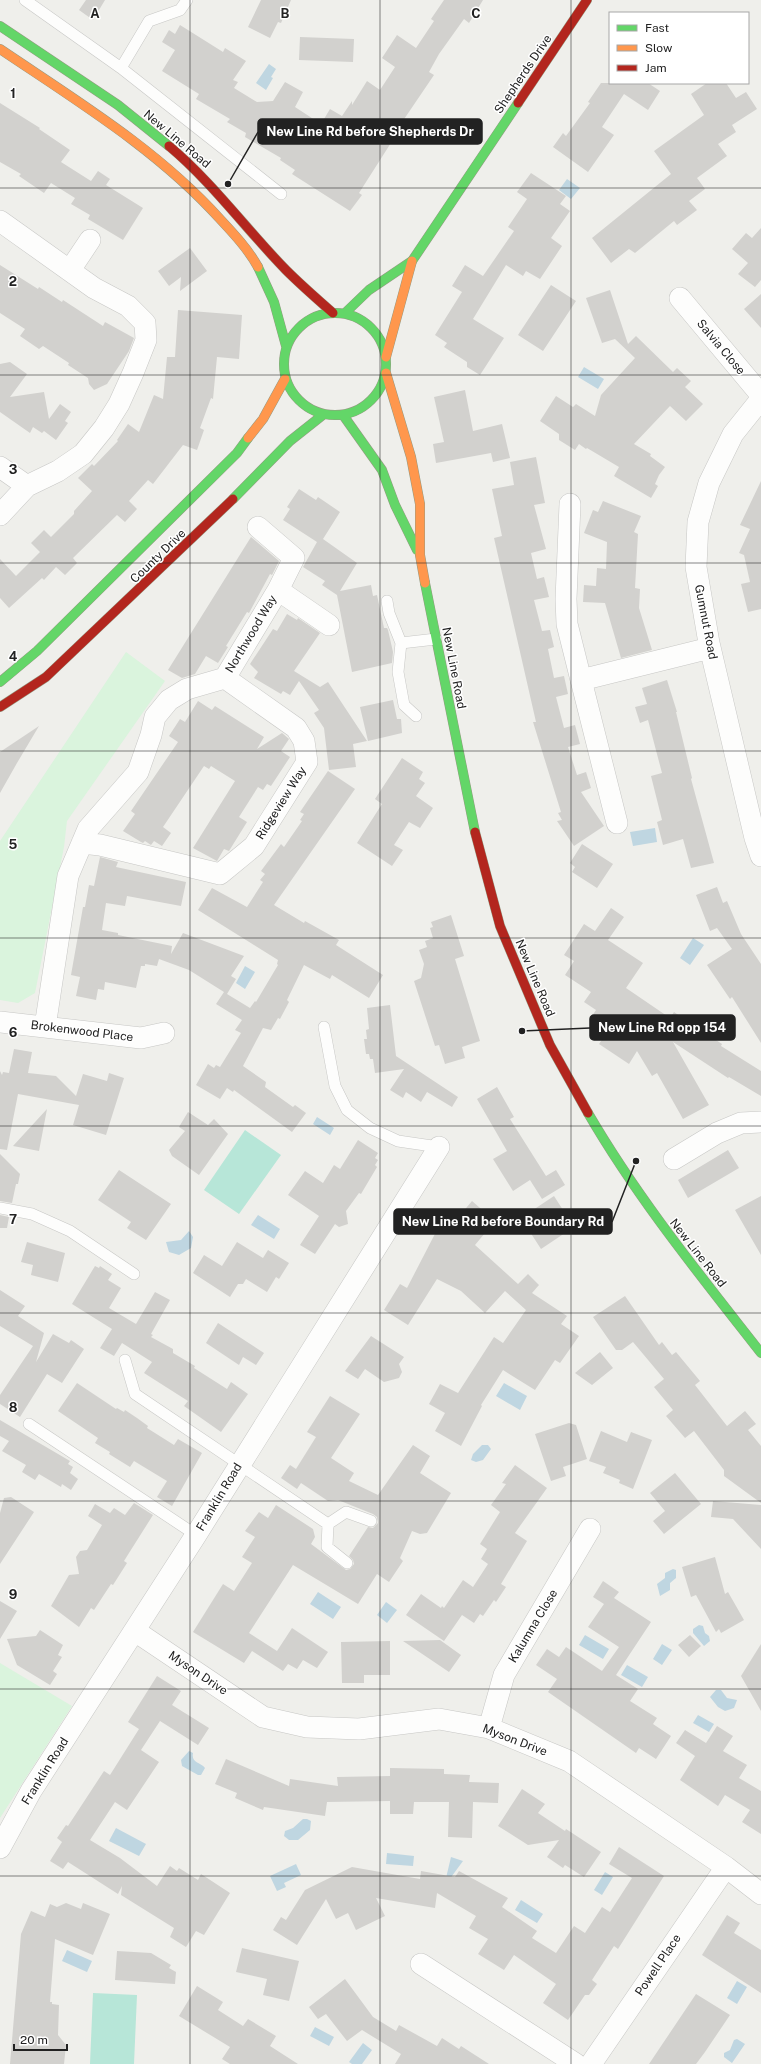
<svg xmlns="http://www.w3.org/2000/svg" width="761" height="2064" font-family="'Public Sans',sans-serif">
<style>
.park{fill:#daf4dd}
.pitch{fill:#b7e6d8}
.water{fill:#bfd6e1}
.building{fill:#d2d1ce}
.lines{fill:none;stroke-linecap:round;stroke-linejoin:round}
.lane-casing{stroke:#c7c7c5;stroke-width:12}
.street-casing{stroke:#c7c7c5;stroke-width:22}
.fast-casing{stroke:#959a82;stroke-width:10}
.slow-casing{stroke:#959a82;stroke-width:10}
.jam-casing{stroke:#959a82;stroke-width:10}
.lane{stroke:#fdfdfc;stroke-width:11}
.street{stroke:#fdfdfc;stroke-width:21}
.fast{stroke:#63d668;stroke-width:9}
.slow{stroke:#ff974d;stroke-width:9}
.jam{stroke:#b3261e;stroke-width:9}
.grid{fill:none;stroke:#222;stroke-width:1;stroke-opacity:0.55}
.labels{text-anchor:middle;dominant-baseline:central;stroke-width:3;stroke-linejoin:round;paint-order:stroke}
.street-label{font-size:12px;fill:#222;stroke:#fff}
.grid-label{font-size:13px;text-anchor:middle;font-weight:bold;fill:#222;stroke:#fff;stroke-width:3;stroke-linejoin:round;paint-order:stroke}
.leader{fill:none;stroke:#222;stroke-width:1.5}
.callout-dot{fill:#222;stroke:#fff;stroke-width:1.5}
.callout{fill:#222;stroke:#222;stroke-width:1.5}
.callout-label{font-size:13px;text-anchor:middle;font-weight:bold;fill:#fff}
</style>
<rect width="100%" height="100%" fill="#efefeb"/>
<path class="park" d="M126,652l39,29 -98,140 -3,26 -29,146 -17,10 -18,-3v-159z
M0,1663l72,43 -72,112z"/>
<path class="pitch" d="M245,1130l36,25 -42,59 -35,-24z
M93,1993l44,2 -3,69h-44z"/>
<path class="water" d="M269,64l7,5 -5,8 2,1 -7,12 -10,-7z
M567,179l13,9 -9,11 -12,-9z
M584,367l20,12 -6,10 -20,-12z
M655,828l2,14 -24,4 -3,-14z
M693,938l11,7 -14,20 -10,-7z
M245,966l10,6 -10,17 -9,-6z
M317,1117l17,11 -4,7 -17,-11z
M258,1215l22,14 -6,10 -23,-14z
M189,1231l4,6 -2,11 -12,7 -10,-3 -3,-10 15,-2z
M504,1383l23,13 -7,14 -24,-14z
M482,1445h6l3,4 -8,11 -7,2 -5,-2 2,-6z
M673,1569l3,1v8l-6,5v7l-10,6 -3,-12 8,-6v-5z
M318,1592l23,15 -8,12 -23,-15z
M386,1602l11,8 -10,13 -10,-8z
M699,1625l4,1 2,7 4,3 1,5 -6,5 -11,-13v-4z
M585,1635l24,14 -6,10 -24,-14z
M662,1644l10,6 -10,15 -9,-6z
M627,1665l21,12 -6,10 -21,-12z
M716,1690h5l6,8 10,2 -3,8 -9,3 -7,-4 -8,-10z
M698,1715l16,9 -5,8 -16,-9z
M189,1751l4,2c-2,10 7,9 12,15l-4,7h-3l-16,-9 -1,-6z
M303,1819h4l4,2 -1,9 -12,10h-9l-5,-4 1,-5 8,-3z
M116,1828l30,16 -7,12 -30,-15z
M387,1853l27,3 -1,10 -27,-2z
M451,1857l12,4 -14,19 -3,-2z
M296,1864l5,11 -17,8 2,4 -9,4 -7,-15z
M605,1872l8,5 -11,18 -8,-5z
M521,1900l22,14 -6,9 -22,-13z
M67,1950l25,11 -5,11 -25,-11z
M737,1981l10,6 -10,17 -10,-6z
M315,2027l19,10 -5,9 -19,-10z
M737,2039l8,5 -13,19 -8,-6v-4l6,-3 4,-10z
M363,2043l9,7 -10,14h-10l-3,-2z"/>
<path class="building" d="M86,0h19l-12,20 -14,-10z
M261,0h30l-10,23 -3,-1 -8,16 -22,-11z
M444,0h39l-14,23 -5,-4 -25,35 -10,18 5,3 -40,59 2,1 -37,58 3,2 -12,16 -58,-37 3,-4 -15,-10 1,-2 -36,-21 1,-4 -19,-11 3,-3 -34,-20 3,-5 -37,-23 13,-21 -13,-8 7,-12 6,4 5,-9 43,27 2,-4 21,13 -13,19 5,2 -4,6 23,14 16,-1 12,-19 18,10 -8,15 26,17 9,-15 12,7 10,-15v4l15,-24 13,9 15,-23 -13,-9 15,-23 19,13 18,-27 -3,-2z
M300,37l54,2 -1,23 -54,-2z
M601,83h47l12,8 -12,19 -24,-16 -22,33 12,8 -26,37 -35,-25 10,-14 3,3 24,-33 -2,-1z
M707,83h19l10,15 10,-6 11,17 -25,16 4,7 -18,12 9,12 -30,22 8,11 -16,12 8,9 -20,15 -3,-4 -39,32 -6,-4 -18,14 -19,-25 79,-64 -17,-23 50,-36 -13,-21z
M0,103l40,25 -1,1 31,21 -9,12 30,19 7,-10 12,8 -4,6 37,23 -20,32 -35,-21 2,-4 -19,-11 4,-6 -24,-15 -7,10 -25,-17 2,-2 -21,-12z
M531,173l35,23 -6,8 10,7 -19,27 11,8 -22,33 -14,-8 -3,5 -17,-11 -33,54 31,19 -24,37 -13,-8v-5l-23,-15 3,-4 -12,-8 27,-43 -10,-6 13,-21 18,11 31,-45 -6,-4 19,-28 -10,-7z
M761,228v52l-6,7 -17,-13 10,-11 -16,-14 14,-16 6,5z
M190,248l17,23 -27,20 1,-14 -12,9 -11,-15z
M0,265l38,24 1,-2 23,15 1,-2 40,26 2,-4 29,16 -5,13 -22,33 -13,6 -5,-6 -1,-6 -20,-13 1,-2 -26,-17 -4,3 -19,-13 5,-7 -25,-16z
M551,285l25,16 -33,50 -25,-16z
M610,290l18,54 8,-8 37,36 4,-4 14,13 -6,6 18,17 -17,17 -16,-15 -36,38 17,10 -1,2 15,11 -6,8 -4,9 3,2 -7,12 -37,-22 5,-9 -32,-19 -1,1 -7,-5 -4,6 -16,-10v-6l-19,-13 16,-25 17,11 3,-3 19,12 6,-21 34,-37 -20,-19 -13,4 -16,-45z
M761,294v34l-17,-19z
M178,310l64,5 -3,44 -22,-2 -4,42 -2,-1 -11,30 4,2 -7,20 -14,-5 -30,39 -5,-4 -19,21 8,8 -12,13 -8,-7 -44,43 4,5 -12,12 -9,-8 -12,13 -2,-2 -33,30 -9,-10v-39l16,17 24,-24 -9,-9 13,-13 7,7 23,-23v-3l18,-20 -14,-13 14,-14 2,2 24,-25 -1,-1 11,-16 11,8 15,-37 9,4 4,-42h8z
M10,362l17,12 -17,23 34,-5 5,27 11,-15 11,8 -6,9 3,2 -12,17 -12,-9 -2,2 -9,-6 -3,6 -30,-21v-48z
M465,390l8,41 29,-7 8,34 -17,4 -2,-9 -55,10 -3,-19 11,-2 -10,-45z
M536,457l9,46 -11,2 12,44 -15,4 6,26 7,-2 5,20 -15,3 8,31 8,-1 4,17 -6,2 6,29 10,-2 4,18 -12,3 8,31 11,-3 5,19 -12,3 9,28 9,-3 5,16 -10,4 23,34 -30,20 -17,-25 5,-1 -4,-7 3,-1 -28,-90h3l-42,-184 8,-2 -10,-47 22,-4 -4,-23z
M761,481v128l-13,3 -7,-28 9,-2 -6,-27 -5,-2 11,-24 -10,-4z
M299,489l17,11 2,-3 22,15 -17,27 34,24 -17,28 31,-6 2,11 4,-1 7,33h3l1,2 5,22 -1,11 -40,9 -15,-77 -15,-10 3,-4 -22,-14 14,-25 -34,-22 7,-11 -3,-2z
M603,501l38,15 -7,16 4,2 -3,54 5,1 -1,19 13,42 -31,8 -16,-55 -22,-1 1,-17 12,1 1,-18 9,1 1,-27 -23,-9 9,-23 5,2z
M251,537l28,24 -7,14 -2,-1 -21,39 -2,-1 -21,34 2,1 -10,16 -12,-7 -11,18 -13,4 -14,-8z
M287,614l10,6 1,-2 22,15 -26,38 26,16 8,-5 39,59 -14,3 3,23 -27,3 -5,-42 -10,-15 5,-3 -20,-29 -9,14 -7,-4 -2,3 -27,-16 4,-6 -8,-8 23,-35 4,2z
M667,680l10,32h-1l16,66 -1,1 23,84 -23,5 -8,-29 -20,6 -6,-23 5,-2 -11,-44 11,-3 -14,-53 -8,3 -5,-16 12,-3 -5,-16z
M393,700l4,19h4l1,14 -34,8 -8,-34z
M198,701l14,9 3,-4 49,31 -7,12 25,-16 7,6 -8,12 9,6 -19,29 -4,-2 -4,6 -5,-3 -19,30 8,5 -18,29 -5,-2 -7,12 -24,-13 42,-67 -24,-15 -2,3 -5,-3 -41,61 8,6 -9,13 -8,-5 -3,4 -6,-4 -2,2 -2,-1 -18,-11 12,-17 -4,-3 47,-69 -9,-6 11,-17 5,3z
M39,726l-22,37 -17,30v-41z
M402,758l21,14 -4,7 6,4 -9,13 17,12 -13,20 -11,-6 -15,23 9,5 -11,16 -35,-23 25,-39 -7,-5z
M328,771l27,18 -81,116 30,18 1,-2 34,19 -3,5 47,30 -14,23 -37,-23 -2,4 -26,-14 -17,35 2,2 -9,17 -2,-1 -7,12 -8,-2 -20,38 23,16 -1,5 28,20 2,-2 11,8 -14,19 -58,-42 -1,2 -6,-4 -7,11 -24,-14 12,-21 6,4 2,-3 4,2 21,-34 -6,-3 7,-10 -26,-16 8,-12 -35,-22 -30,-11 -2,7 -12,-2v2h-4l-5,22 -31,-6 -1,8 -6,-1 -2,11 -20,-4 4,-19 -9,-2 12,-68h2l4,-22 5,1 6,-29 18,5 -2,5 70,15 -5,24 -54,-10 -2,10 -19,-3 -4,27 16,3v2l54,11 -1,8 12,-21 61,23 -13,20 5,3 -9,15 23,14 5,-7 1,1 22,-37 -1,-1 1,-4 -80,-50 14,-22 35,19 16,-25 -3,-2 5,-6 -4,-3 20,-27 3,3 18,-26 -2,-1 4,-6 -4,-2z
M582,844l31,20 -16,24 -25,-16 3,-5 -5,-4z
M717,887l6,16 4,-2 14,33 20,30v79l-29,-46 -2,2 -23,-34 25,-16 -15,-21 -7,3 -14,-36z
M611,908l13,9 -16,23 35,23 -17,25 44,30 4,-6 48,32 -1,2 40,25v25l-32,-19 -1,1 -55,-36 36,63 -26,14 -26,-46 -5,3 -15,-25 -8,13 -30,-20 11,-16 -18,-12 4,-6 -12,-8 7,-10 -26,-17 9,-14 -10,-6 20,-31 11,7z
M451,915l13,41 -9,3 25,82 -18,6 3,11 -20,6 -6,-19 -4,1 -21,-65 7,-3 3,-14 -5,-14 8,-3 -2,-6 8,-3 -3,-10 3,-1 -2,-5z
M390,1005l6,51 62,41 -6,10 -25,-15 -6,10 -15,-10 -3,6 -13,-8 14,-21 -29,4 -2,-14h-3l-1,-5h-3l-2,-15h3l-1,-9 3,-1 -2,-21z
M14,1049l18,3 -4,21 28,3 20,20 7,-22 24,7 2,-8 15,5 -18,57 -33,-10 6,-20 -61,-11 -11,56 -7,-1v-78l2,4 1,-3 6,1z
M497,1087l17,30 -4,2 36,57 10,-6 9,15 -23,14 -12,-19 -17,11 -20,-32 14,-8 -30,-52z
M47,1109l-8,42 -26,-5z
M188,1112l20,13 6,-6 14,15 -29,41 -27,-19 -3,-6 16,-19 -6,-4z
M358,1140l20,13 -3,5 3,2 -3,5 2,2 -16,27 -2,-1 -13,18 2,13 -9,3 -4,-3 -20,30 -15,-9 19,-29 -31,-21 17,-24 18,12 11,-18 6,4z
M728,1150l11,18 -51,30 -10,-18z
M0,1154l20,20 -2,10h-2l-4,19 -12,-2z
M119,1170l52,34 -25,36 -19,-12 4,-6 -33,-22z
M554,1196l20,31 -33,22 -20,-31z
M761,1196v59l-26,-45z
M472,1201l23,20 -20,24 43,39 10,-10 11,11 -7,8 35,23 -6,8 18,12 -19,27 -5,-3 -20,30 -32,-20 -22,35 1,1 -21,40 -26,-15 10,-18 -16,-9 11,-20 18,9 36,-56 9,6 23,-33 -21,-19 -20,22 -24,-22 -24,-12 -29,46 -24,-15 16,-26 7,4 31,-60 8,4z
M0,1215l9,2 -2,11h-7z
M27,1242l38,11 -7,29 -27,-7 2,-10 -12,-3z
M237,1242l26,16 5,-8 21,13 -10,16 -3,-2 -9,15 -21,-13 -3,5h-5l-8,13 -37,-24 11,-18 18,11z
M95,1266l4,2 1,-2 12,8 -4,6 13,8 -12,20 27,16 19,-32 15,8 -19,34 2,1 -2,2 22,12v4l22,13 -1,2 33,21 4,-7 17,12 -27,38 -37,-26 4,-5 -44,-28 8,-11 -30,-19 -8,13 -14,-8 12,-19 -40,-25z
M0,1290l25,16 -7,10 26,17 -8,29 17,-28 16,9 2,-3 13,9 -22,34 -15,-9 -27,43 -20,-13v-9l33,-49 -33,-20z
M625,1296l34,49 3,-3 10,13 4,-3 24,29 -5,4 32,41 18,-15 11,13 -8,6 13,16v57l-37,-27v-6l-30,-39 -9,7 -19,-22 7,-6 -19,-23 10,-8 -31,-37 -11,8h-6l-23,-33z
M218,1323l46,30 -8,12 -13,-8 -4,8 -33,-22z
M371,1336l33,21 -5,7 3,8 -3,6 -15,4 -19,-13 -7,10 -13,-8z
M600,1352l13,16 -21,17 -17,-12z
M77,1383l39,26 1,-1 7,4 1,-2 12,8 11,8 -1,2 27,17 4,-6 24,14 -30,53 -15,-9 10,-16 -33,-20 -4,6 -21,-13 1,-2 -15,-9 3,-5 -40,-27z
M330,1396l30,18 -29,44 23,15 -5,8 29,14 35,-50 17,11 -10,17 31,20 -24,40 -7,1 -8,-3 -12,27 3,3 -14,21 -12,-8 -19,30 -65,-39 -44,68 28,18 15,-23 36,24 -11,16 -14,-8 -6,9 -9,-5 -5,7 -31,-20 -8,12 -51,-31 30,-48 11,7 18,-28 -10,-6 13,-20 -10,-6 14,-19 9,6 8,-13 37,24 2,8 -4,7 35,26 4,-1 4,-5 -1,-4 -4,-4 19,-29 5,1 5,-5 -1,-6 -4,-3 -35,-14 -10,1 -27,-18 -4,6 -16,-11 9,-13 6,4 20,-32 -9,-5z
M0,1420l70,41 -2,3 5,3 -3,6 8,6 -7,11 -9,-6 -1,3 -22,-13 -4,6 -13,-8 4,-7 -24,-14 7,-10 -9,-5z
M569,1423l7,2 11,34 -24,8 3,9 -15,5 -16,-47z
M601,1431l26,11 4,-10 21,8 -19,49 -14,-6 1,-3 -17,-7 3,-6 -17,-6z
M515,1465l32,23 -32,45 12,8 -26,43 5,3 -10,15 -2,-2 -11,16 -3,-2 -6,9 -12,-8 -18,26 -38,-26 15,-21 20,14 1,-2 2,2 19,-28 10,7 15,-23 -7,-5 6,-10 -7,-5 20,-32 -9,-7 15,-21 -4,-1z
M675,1473l26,31 -37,30 -11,-13 12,-10 -15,-18z
M11,1497l23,15 -34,52v-51l4,-15z
M713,1501l48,4v44l-28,-30 -22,-2z
M134,1503l19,12 -24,38 -5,8 3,2 -14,22 -2,-1 -17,26 -3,-2 -12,19 -28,-21 18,-31 10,-1 -3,-17 4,-6 7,-1 15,-25 -14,-9 7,-12 15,9 4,-5 11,7z
M715,1557l10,37 3,-2 16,28 -23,13 -2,-4 -3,3 -20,-37 -5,2 -9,-30z
M603,1581l16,11 -5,6 37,24 -35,53 22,14 -8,12 27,17 -4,6 18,12 -15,23 -17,-11 -3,5 -88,-61 9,-13 -21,-14 11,-16 12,8 7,-10 36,24 17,-24 -31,-20 16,-23 -11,-7z
M0,1601l17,10 -17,28z
M40,1630l23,15 -5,10 4,2 -9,14 4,3 -7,11 -33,-20 -10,-26 29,-3z
M690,1635l11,11 -12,11 -11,-12z
M440,1640l21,15 -12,17 -46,-31z
M390,1641v34h-26v8h-22l-1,-41z
M761,1644v67l-20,-35z
M157,1676l24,15 -9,14 37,23 -11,17 -38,-24 -19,29 18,12 -32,48 -12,-8 -25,38 30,18 37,28 13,-20 7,5 2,-3 19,12 3,-6 29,19 -26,42 -8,-4 -10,16 -16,-10 4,-9 -53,-33 1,-9 -4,8 -50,-32 -5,7 -13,-8 12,-19 -5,-4 9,-13 2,1 36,-55 6,4 29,-46 -11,-7z
M717,1726l16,10 -10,15 24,14 -8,13 22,13v43l-19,-12 8,-12 -25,-15 -7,11 -38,-26 15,-24 -19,-13 9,-13 21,13z
M226,1759l63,27 1,-7 48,7 -1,-9 53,-1v-8l54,1v5l26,1 -1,7 30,1 -1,20 -25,-1 -1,36 -24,-1 1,-35h-35l-1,12h-23v-13l-63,1 -2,14 -61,-9 -1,3 -28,-12 2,-5 -22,-9z
M522,1789l23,15 -7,9 27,18 1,-2 35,23 -17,25 -19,-12 -2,3 -16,-11 12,-17 -31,5 -30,-19z
M619,1847l45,29 -46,73 -4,-3 -22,34 5,4 -8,11h-4l-17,25 -25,-17 13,-19 -42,-29 -10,15 -26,-16 10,-15 -19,-11 7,-12 -39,-23 -2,15 -59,-10 9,18 -29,14 -8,-17 -12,6 -10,-20 -29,46 -24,-15 8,-13 5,3 19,-30 47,-23 68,12 1,-8 34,6 4,-6 49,27 -6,9 35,24 -5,7 24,15 18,-27 11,7 17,-26 8,5 22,-34 -23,-14z
M66,1903l15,6 2,-6 27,11 -17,41 -38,-16 -5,63h2v2l7,1 -1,30 8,10 -2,19h-54l11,-130 10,-23 14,6 5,-13 7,3z
M727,1915l13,8 -6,10 27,17v43l-59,-38z
M242,1948l57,13 -10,40 -26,-6 4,-16 -31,-7z
M117,1951l34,2 20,12 -2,3 7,4 -1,12 -60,-4z
M345,1979l28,38 23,14 3,-6 38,21 5,-8 17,11 2,-3 28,18h-94l6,-10 -39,-24 -15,11 -21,-27 -8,5 -9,-12z
M197,1986l26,16 -5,8 25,16 5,-7 28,17 -6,10 28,18h-68l-8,-5 8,-12 -51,-31z
M696,1994l34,21 -25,37 -9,12h-47z"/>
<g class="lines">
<g class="lane-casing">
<path id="lane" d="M25,0l96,68 160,126
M121,68l28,-47 31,-11 7,-10
M387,601l2,12 12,30 -3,29 6,33 12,11
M401,643l35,-4
M324,1027l11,59 12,24 23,18 28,13 41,6
M0,1208l32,6 38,17 64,43
M125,1360l10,34 193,130 18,-12 25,9
M29,1424l167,111
M328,1524l-1,23 20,16"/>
</g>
<g class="street-casing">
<path id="street" d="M0,221l94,67 34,18 17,17 1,17 -13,33 -14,31 -15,24 -21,26 -25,17 -31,15 -27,29
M70,270l20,-30
M680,298l81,97
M761,399l-28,35 -24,49 -11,39 -2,45 13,76 46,195 6,18
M0,467l27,19
M570,504l-4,95 1,25 14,56 129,-32
M258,527l36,31 -16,32
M225,678l53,-88 51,35
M581,680l36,143
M82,843l18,2 120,29 34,-28 53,-84 -3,-21 -8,-13 -71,-50
M0,1022l141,16 23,-5
M45,1027l23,-151 20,-47 50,-57 13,-37 4,-18 14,-17 18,-11 38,-11
M674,1159l43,-26 24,-10 20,-1
M135,1631l128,86 44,10 52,2 80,-10 50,9 80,33 157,106 35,27
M489,1728l15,-53 86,-146
M0,1848l31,-57 165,-256 243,-388
M421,1964l155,100
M591,2064l135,-197"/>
</g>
<g class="fast-casing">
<path id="fast" d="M0,26l118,79 51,41
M258,267l16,35 12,44
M284 364a51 51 0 1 1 102 0a51 51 0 1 1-102 0Z
M345,313l24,-23 43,-29 106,-158
M343,415l39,55 13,35 22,45
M233,499l57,-58 34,-27
M425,583l50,249
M0,682l37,-31 200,-198 11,-15
M588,1113c50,86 112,162 173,240"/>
</g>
<g class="slow-casing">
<path id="slow" d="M0,49c77,52 158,101 220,170 14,15 28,30 38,48
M386,357l26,-96
M386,373l25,84 9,47v51l5,28
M248,438l15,-19 22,-40"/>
</g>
<g class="jam-casing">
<path id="jam" d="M518,103l69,-103
M169,146c44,37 77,83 117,124 15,15 31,29 47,43
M0,707l46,-30 187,-178
M475,832l25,94 50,119 38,68"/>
</g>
<use href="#lane" class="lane"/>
<use href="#street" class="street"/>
<use href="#fast" class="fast"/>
<use href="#slow" class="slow"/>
<use href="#jam" class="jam"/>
</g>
<path class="grid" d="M190,0v2064M380,0v2064M571,0v2064M0,188h761M0,375h761M0,563h761M0,751h761M0,938h761M0,1126h761M0,1313h761M0,1501h761M0,1689h761M0,1876h761"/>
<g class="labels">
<g class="street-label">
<text transform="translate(523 74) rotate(-56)">Shepherds Drive</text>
<text transform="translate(177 139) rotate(40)">New Line Road</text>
<text transform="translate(721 347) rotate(50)">Salvia Close</text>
<text transform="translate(158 556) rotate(-44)">County Drive</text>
<text transform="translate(706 622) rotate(79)">Gumnut Road</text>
<text transform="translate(251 634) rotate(-59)">Northwood Way</text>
<text transform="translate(454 668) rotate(79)">New Line Road</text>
<text transform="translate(281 803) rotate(-58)">Ridgeview Way</text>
<text transform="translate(535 978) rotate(67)">New Line Road</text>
<text transform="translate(82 1031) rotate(7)">Brokenwood Place</text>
<text transform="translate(698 1253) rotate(52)">New Line Road</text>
<text transform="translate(219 1497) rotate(-59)">Franklin Road</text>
<text transform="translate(533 1626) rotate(-59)">Kalumna Close</text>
<text transform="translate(198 1673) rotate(34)">Myson Drive</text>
<text transform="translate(515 1740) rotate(21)">Myson Drive</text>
<text transform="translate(45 1771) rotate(-58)">Franklin Road</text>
<text transform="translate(658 1965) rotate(-56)">Powell Place</text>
</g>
</g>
<g class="grid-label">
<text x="95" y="18">A</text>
<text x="285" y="18">B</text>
<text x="476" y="18">C</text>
<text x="13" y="98">1</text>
<text x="13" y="286">2</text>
<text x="13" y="474">3</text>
<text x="13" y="661">4</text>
<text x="13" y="849">5</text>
<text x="13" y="1037">6</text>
<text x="13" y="1224">7</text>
<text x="13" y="1412">8</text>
<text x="13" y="1599">9</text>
</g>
<path class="leader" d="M228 184L258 132M522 1031L590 1028M636 1161L612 1222"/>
<g class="callout-dot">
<circle cx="228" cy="184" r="4"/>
<circle cx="522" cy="1031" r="4"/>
<circle cx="636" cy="1161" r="4"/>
</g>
<g class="callout">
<rect x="258" y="119" width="224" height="25" rx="4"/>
<rect x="590" y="1015" width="145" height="25" rx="4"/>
<rect x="394" y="1209" width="218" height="25" rx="4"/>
</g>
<g class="callout-label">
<text x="370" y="136">New Line Rd before Shepherds Dr</text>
<text x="662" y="1032">New Line Rd opp 154</text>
<text x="503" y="1226">New Line Rd before Boundary Rd</text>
</g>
<rect x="609" y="12" width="140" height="72" fill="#ffffff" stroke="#a7a7a7"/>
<rect x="617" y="25" width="20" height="6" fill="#63d668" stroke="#a7a7a7"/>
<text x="645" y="32" font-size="12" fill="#222222">Fast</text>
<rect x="617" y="45" width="20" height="6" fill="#ff974d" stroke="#a7a7a7"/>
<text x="645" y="52" font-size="12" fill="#222222">Slow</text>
<rect x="617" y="65" width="20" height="6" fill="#b3261e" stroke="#a7a7a7"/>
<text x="645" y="72" font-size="12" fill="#222222">Jam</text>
<path d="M14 2044v6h53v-6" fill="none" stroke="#222222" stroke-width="2"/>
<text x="20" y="2044" font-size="12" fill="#222222" stroke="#ffffff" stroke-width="3" paint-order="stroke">20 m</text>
</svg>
